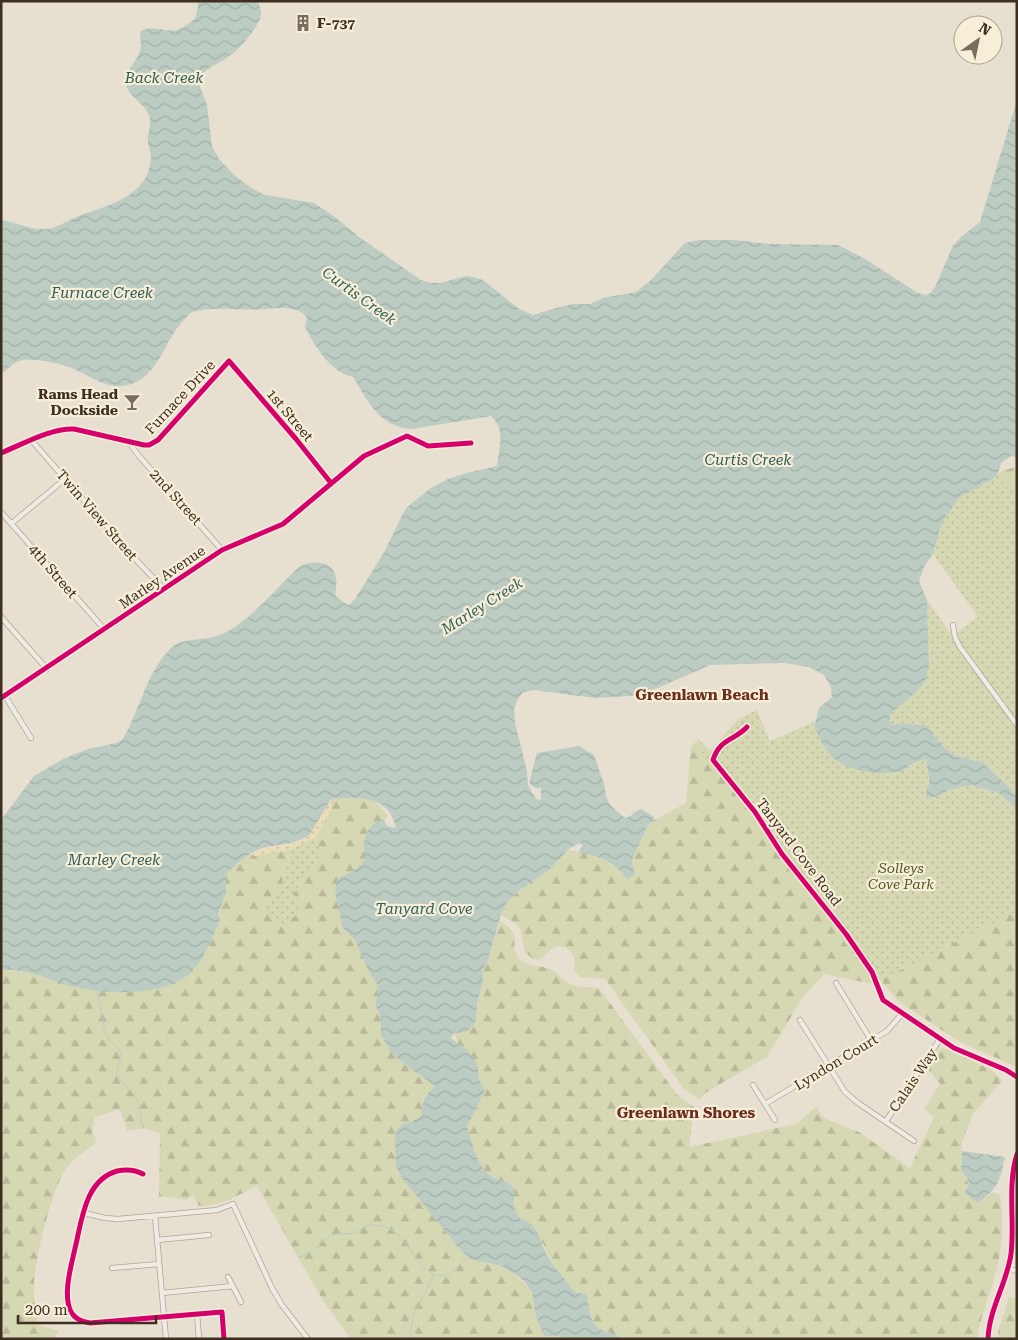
<svg xmlns="http://www.w3.org/2000/svg" width="1018" height="1340" font-family="'Roboto Serif',serif">
<style>
.forest{fill:url(#forest-firs)}
.sand{fill:url(#sand-dots)}
.park{fill:url(#park-dots)}
.water{fill:url(#water-waves)}
.lines{fill:none;stroke-linecap:round;stroke-linejoin:round}
.stream{stroke:#bcccc2;stroke-width:1}
.minor-casing{stroke:#ada599;stroke-width:6}
.minor{stroke:#efebe3;stroke-width:4.5}
.cycleway-casing{stroke:#f7eed8;stroke-width:8}
.cycleway{stroke:#d6006c;stroke-width:5}
.labels{text-anchor:middle;dominant-baseline:central;stroke-width:4.5;stroke-linejoin:round;paint-order:stroke}
.poi-label{font-size:14px;font-weight:bold;fill:#3d2e20;stroke:#f7eed8;text-anchor:start}
.street-label{font-size:14px;fill:#3d2e20;stroke:#f7eed8}
.park-label{font-size:14px;font-style:italic;fill:#4d5a26;stroke:#f7eed8}
.water-label{font-size:15px;font-style:italic;fill:#2f5d5a;stroke:#f7eed8}
.neighbourhood-label{font-size:15px;font-weight:bold;fill:#6b2e1e;stroke:#f7eed8}
</style>
<defs>
<pattern id="forest-firs" width="22" height="20" patternUnits="userSpaceOnUse" patternTransform="scale(1.25)"><rect width="22" height="20" fill="#d6d7b3"/><path d="M5 1l3.5 6h-7zM16 11l3.5 6h-7z" fill="#b9b99a"/></pattern>
<pattern id="sand-dots" width="8" height="8" patternUnits="userSpaceOnUse" patternTransform="scale(1.25)"><rect width="8" height="8" fill="#eadcb9"/><path d="M2 2h.1M6 6h.1" fill="none" stroke="#cabd9f" stroke-width="1.8" stroke-linecap="round"/></pattern>
<pattern id="park-dots" width="8" height="8" patternUnits="userSpaceOnUse" patternTransform="scale(1.25)"><rect width="8" height="8" fill="#d6d7b3"/><path d="M2 2h.1M6 6h.1" fill="none" stroke="#b9b99a" stroke-width="1.8" stroke-linecap="round"/></pattern>
<pattern id="water-waves" width="16" height="10" patternUnits="userSpaceOnUse" patternTransform="scale(1.25)"><rect width="16" height="10" fill="#bcccc2"/><path d="M0 5q4-4 8 0t8 0" fill="none" stroke="#a2b0a6"/></pattern>
</defs>
<rect width="100%" height="100%" fill="#e7e0d1"/>
<path class="forest" d="M1017,466v43l-20,-33 3,-4z
M814,722v5l203,98v242l-57,-25 -62,-41 -18,-21 -110,-239z
M691,746l7,1 54,68 29,44 48,60 44,65 -49,-10 -21,23 -36,60 -62,36 -5,7 -16,-11 -79,-110 -24,-2 -7,-5c4,-12 -3,-29 -18,-25 -7,2 -11,10 -17,13l-6,-1 -8,-7c-6,-25 1,-23 -24,-37l1,-4 15,-19 31,-21 21,-21c23,4 43,9 58,29l6,-11 -1,-8 16,-35 3,-3 35,-19z
M353,797l21,3 14,16 -24,32 2,8 -3,8 -9,7 -11,4 -7,8 -1,10 9,37 11,10 16,35 6,9 1,7 -3,14 6,11v19l4,8 13,16 37,27 -3,3 -11,27 -14,7 -10,49 65,80 19,10 21,4 27,21 5,11 2,19 8,19h14l9,3h-216l-27,-37 -67,-116c-22,10 -31,19 -58,20l-6,-11 -7,5 -16,-3h-11l1,-64 -16,-5 -17,3 -7,-22 -25,8 -3,16 4,6 -1,5c-9,7 -20,13 -27,22 -15,17 -33,93 -34,117 -1,14 2,28 4,42l18,5 2,2 -4,7h-53v-369l30,2 34,12 32,7 29,1 37,-5 32,-18 25,-48 -2,-7 8,-21v-18l8,-9 16,-12 6,2 36,-7 -12,40 -18,20 15,9 4,6 12,-30 29,-39 -7,-17 16,-28v-12z
M500,921c25,16 8,21 18,36 7,10 22,8 32,12 8,3 13,14 22,16 8,2 18,2 27,3l79,108 16,11 -5,40 107,-23 20,-17 8,11 35,14 51,36 24,-51 -10,-8 16,-25 -13,-16 14,-21 51,23 10,11 -29,33 -11,28 -1,26 17,35 15,-11 7,3c3,23 3,50 -3,73 -6,24 -16,46 -20,71h-356c-6,-6 -14,-6 -21,-10 -10,-5 -11,-23 -13,-33l-2,-2 -11,-2 -25,-34 -5,-13 -17,-25 -5,-1c-4,-4 -7,-8 -8,-13 -2,-6 3,-15 -2,-20 -5,-6 -17,-6 -24,-12 -12,-11 -16,-33 -21,-47l18,-37 -6,-8v-11l-5,-12 -6,-8 -9,-7 -5,-11 18,-5 3,-7 8,-45 -1,-6 5,-7z
M1009,1297l8,2v40h-18l-1,-8z"/>
<path class="sand" d="M331,798l2,4 -2,8 -16,28 -23,11 -36,7 -6,-2c19,-10 43,-5 60,-20z"/>
<path class="park" d="M997,476l20,22v300l-4,-7 -31,-29 -26,-6 -11,-8 -20,-23c-11,1 -21,-3 -32,0l-4,-4 2,-8 22,-18 16,-29 -2,-66 25,36 26,-19 -45,-63c5,-19 11,-43 27,-56 10,-9 26,-15 37,-22z
M757,710l13,32 44,-20c0,6 3,13 7,18 6,8 50,34 60,34 6,1 17,-1 23,-4 9,-5 12,-10 23,-11 -1,13 4,21 -1,33l12,4 13,-7 20,-4 28,8 18,17v101l-144,73 -44,-65 -48,-60 -29,-44 -54,-68 -7,-1 8,-7 11,12 28,-32z
M315,838l7,17 -29,39 6,6 -1,14 -16,10 -5,-6 -4,3 -11,-12 18,-20 12,-40z"/>
<path class="water" d="M197,1h61c1,4 3,9 3,12 0,12 -21,35 -30,42 -11,8 -24,12 -33,23l2,9 7,18 5,41 7,13 15,16 17,13 14,7 49,8 21,14 24,20 62,43 10,3h9l26,-7 8,1 9,3 36,29 14,6 19,-6 21,-5h17l13,-6 33,-6 15,-12 34,-37 14,-3h36l34,4 69,1 27,14 53,34 8,2 5,-2 4,-6 18,-41 8,-9 19,-15 37,-122v361l-2,-4 -4,-1 -10,7 -4,13 -38,22 -13,18 -6,13 -7,25 -9,13 -5,14 8,19 2,66 -4,16 -12,13 -22,18 -2,8 4,4c11,-3 21,1 32,0l20,23 11,8 26,6 31,29 4,7v12l-18,-17 -28,-8 -20,4 -19,9 -5,-1c-2,-6 1,-7 2,-12 1,-7 -3,-18 -2,-26 -16,2 -16,9 -28,12 -11,3 -20,3 -31,1 -34,-7 -38,-14 -54,-45l5,-19 13,-11 -1,-10 -7,-12 -15,-8 -24,-4 -75,2 -52,23 -27,8 -36,2 -61,-8 -11,2 -6,8 -3,9 1,14 12,48 1,14 8,14 5,1v-12h-6l-5,-4v-5l7,-26 42,-7 15,9 10,29 2,13 5,9 14,12c7,-1 10,-8 16,-9l13,8v3l-6,5 -16,35 1,8 2,6 -8,5c-12,-16 -27,-24 -47,-26l-1,-2 4,-6 -3,-2 -10,5 -22,23 -31,21 -9,10 -6,9 -15,52 -5,7c3,13 -4,24 -5,36 -1,7 0,14 -4,20 -4,6 -12,7 -19,7l-3,4 1,2c12,7 22,15 26,29 2,11 -1,11 7,22l-18,37c5,14 9,36 21,47 7,6 19,6 24,12 5,5 0,14 2,20 1,5 4,9 7,13 18,3 20,29 29,41 7,11 17,21 24,32l11,2 2,2c2,10 3,28 13,33 7,4 15,3 21,10h-54l-9,-3h-14l-8,-19 -4,-25 -8,-11 -22,-15 -28,-6 -12,-8 -61,-75 -5,-10 -1,-28 2,-9 6,-6 10,-3 8,-5 3,-16 5,-8 6,-6 -37,-27 -8,-8 -9,-16v-19l-6,-11 3,-14 -1,-7 -8,-12 -14,-32 -12,-12 -8,-35 1,-10 4,-6 14,-6 11,-11c1,-5 0,-7 -1,-12 -1,-14 7,-25 19,-29l4,7 9,2c-7,-34 -38,-31 -65,-29l-21,35c-16,13 -36,9 -53,16 -9,4 -25,17 -31,25v18l-8,21 2,7c-8,15 -14,34 -25,47 -8,11 -23,17 -36,20 -31,7 -64,5 -95,-4 -24,-8 -36,-15 -63,-14v-150l33,-44 29,-17 25,-10 28,-6 6,-3c18,-29 24,-68 49,-92 13,-12 35,-6 51,-14 29,-13 54,-46 78,-68 13,-6 33,-6 36,12 1,6 0,11 -1,17l8,7 6,3 6,-6 28,-45 23,-46 25,-20 17,-9 19,-6 30,-7c2,-18 9,-37 -6,-50l-79,13c-33,-2 -44,-28 -59,-52 -23,-5 -38,-31 -48,-50l2,-9c-8,-13 -29,-10 -43,-9 -20,2 -40,-2 -61,1 -3,1 -8,1 -11,2 -3,2 -6,6 -8,8 -19,19 -24,51 -48,62 -25,12 -43,-5 -64,-14 -12,-5 -41,-11 -53,-7 -6,2 -12,9 -18,13v-154c13,2 29,9 41,9 14,1 26,-9 39,-14 29,-10 69,-20 70,-58 0,-7 -4,-13 -3,-19 0,-7 3,-12 2,-19 -3,-16 -24,-22 -24,-37 0,-12 11,-21 14,-31 2,-7 0,-13 0,-19 11,-8 25,1 37,-2 7,-2 13,-8 18,-11l3,-12z
M962,1151l43,6c-6,26 -6,30 -27,46l-13,-10 4,-11 -8,-13z"/>
<g class="lines">
<path class="stream" d="M97,991l8,41 4,7 8,8 4,7 -5,21 18,20 4,7 5,27
M299,1257c19,-4 17,-13 31,-21 7,-4 15,-1 23,-3 7,-2 12,-8 21,-8 37,-1 43,61 74,49 8,-3 14,-12 20,-17
M410,1339l3,-23 21,-41"/>
<g class="minor-casing">
<path id="minor" d="M32,441l107,122 24,25
M134,444l-2,3 7,9 83,94
M1,453c22,-9 50,-25 73,-24l70,16h5l9,-5 71,-79 67,78 35,44
M1,512l104,118
M12,523l53,-44
M1,617l46,52
M953,625l2,12 5,10 57,78
M5,696l26,42
M1,698l221,-148 61,-26 81,-68 43,-20 21,10 43,-3
M747,727c-13,14 -27,11 -34,33l42,52 27,42 64,80 26,38 11,28 71,48 52,22 11,7
M836,983l35,57
M800,1020l45,72 13,11 56,38
M753,1085l22,35
M765,1104l122,-73 15,-17
M886,1121l54,-82
M143,1174c-9,-5 -17,-5 -26,-3 -31,9 -35,47 -41,73 -4,19 -14,50 -5,68 4,7 11,10 19,11l132,-11 2,27
M84,1213l21,5 13,1 99,-9 16,-6 40,86 9,15 26,34
M155,1216l11,123
M157,1240l52,-5
M112,1268l47,-4
M1008,1268l9,3
M228,1277l13,25
M162,1293l71,-7
M197,1314l2,25
M988,1339c1,-30 19,-56 23,-85 4,-33 -4,-68 6,-100"/>
</g>
<use href="#minor" class="minor"/>
<g class="cycleway-casing">
<path id="cycleway" d="M1,453c22,-9 50,-25 73,-24l70,16h5l9,-5 71,-79 67,78 35,44
M1,698l221,-148 61,-26 81,-68 43,-20 21,10 43,-3
M747,727c-13,14 -27,11 -34,33l42,52 27,42 64,80 26,38 11,28 71,48 52,22 11,7
M143,1174c-9,-5 -17,-5 -26,-3 -31,9 -35,47 -41,73 -4,19 -14,50 -5,68 4,7 11,10 19,11l132,-11 2,27
M988,1339c1,-30 19,-56 23,-85 4,-33 -4,-68 6,-100"/>
</g>
<use href="#cycleway" class="cycleway"/>
</g>
<defs>
<g id="building-bare" transform="scale(1.35)"><path d="M-4-6H4V6H1V3H-1V6H-4ZM-2.5-4.3h1.7v1.8h-1.7ZM.8-4.3h1.7v1.8H.8ZM-2.5-1h1.7V.8h-1.7ZM.8-1h1.7V.8H.8Z" fill="#786c5e" stroke="#f7eed8" stroke-width="2.5" paint-order="stroke"/></g>
<g id="bar-bare" transform="scale(1.35)"><path d="M-6-5H6L.8 .8V4.5H3.5V6h-7V4.5H-.8V.8Z" fill="#786c5e" stroke="#f7eed8" stroke-width="2.5" paint-order="stroke"/></g>
</defs>
<g fill-rule="evenodd">
<use href="#building-bare" x="303" y="23"/>
<use href="#bar-bare" x="132" y="402"/>
</g>
<g class="labels">
<g class="poi-label">
<text x="317" y="23">F-737</text>
<text x="118" y="394" text-anchor="end">Rams Head<tspan x="118" dy="16">Dockside</tspan></text>
</g>
<g class="street-label">
<text transform="translate(180 397) rotate(-47)">Furnace Drive</text>
<text transform="translate(290 415) rotate(50)">1st Street</text>
<text transform="translate(176 497) rotate(48)">2nd Street</text>
<text transform="translate(97 515) rotate(49)">Twin View Street</text>
<text transform="translate(53 571) rotate(49)">4th Street</text>
<text transform="translate(162 577) rotate(-34)">Marley Avenue</text>
<text transform="translate(799 852) rotate(53)">Tanyard Cove Road</text>
<text transform="translate(836 1062) rotate(-31)">Lyndon Court</text>
<text transform="translate(913 1080) rotate(-56)">Calais Way</text>
</g>
<g class="park-label">
<text x="901" y="868">Solleys<tspan x="901" dy="16">Cove Park</tspan></text>
</g>
<g class="water-label">
<text x="164" y="78">Back Creek</text>
<text x="102" y="293">Furnace Creek</text>
<text transform="translate(359 296) rotate(36)">Curtis Creek</text>
<text x="748" y="460">Curtis Creek</text>
<text transform="translate(482 606) rotate(-32)">Marley Creek</text>
<text x="114" y="860">Marley Creek</text>
<text x="424" y="909">Tanyard Cove</text>
</g>
<g class="neighbourhood-label">
<text x="702" y="695">Greenlawn Beach</text>
<text x="686" y="1113">Greenlawn Shores</text>
</g>
</g>
<rect width="1018" height="1340" fill="none" stroke="#3d2e20" stroke-width="5"/>
<g transform="translate(978 40) rotate(33)"><circle r="24" fill="#f7eed8" stroke="#ada18e"/>
<path d="M0-4L9 19L0 12L-9 19Z" fill="#786c5e"/>
<text y="-8" font-size="14" font-weight="bold" text-anchor="middle" fill="#3d2e20">N</text>
</g>
<path d="M18 1315v8h138v-8" fill="none" stroke="#3d2e20" stroke-width="2.5"/>
<text x="25" y="1315" font-size="15" fill="#3d2e20" stroke="#f7eed8" stroke-width="4" paint-order="stroke">200 m</text>
</svg>
